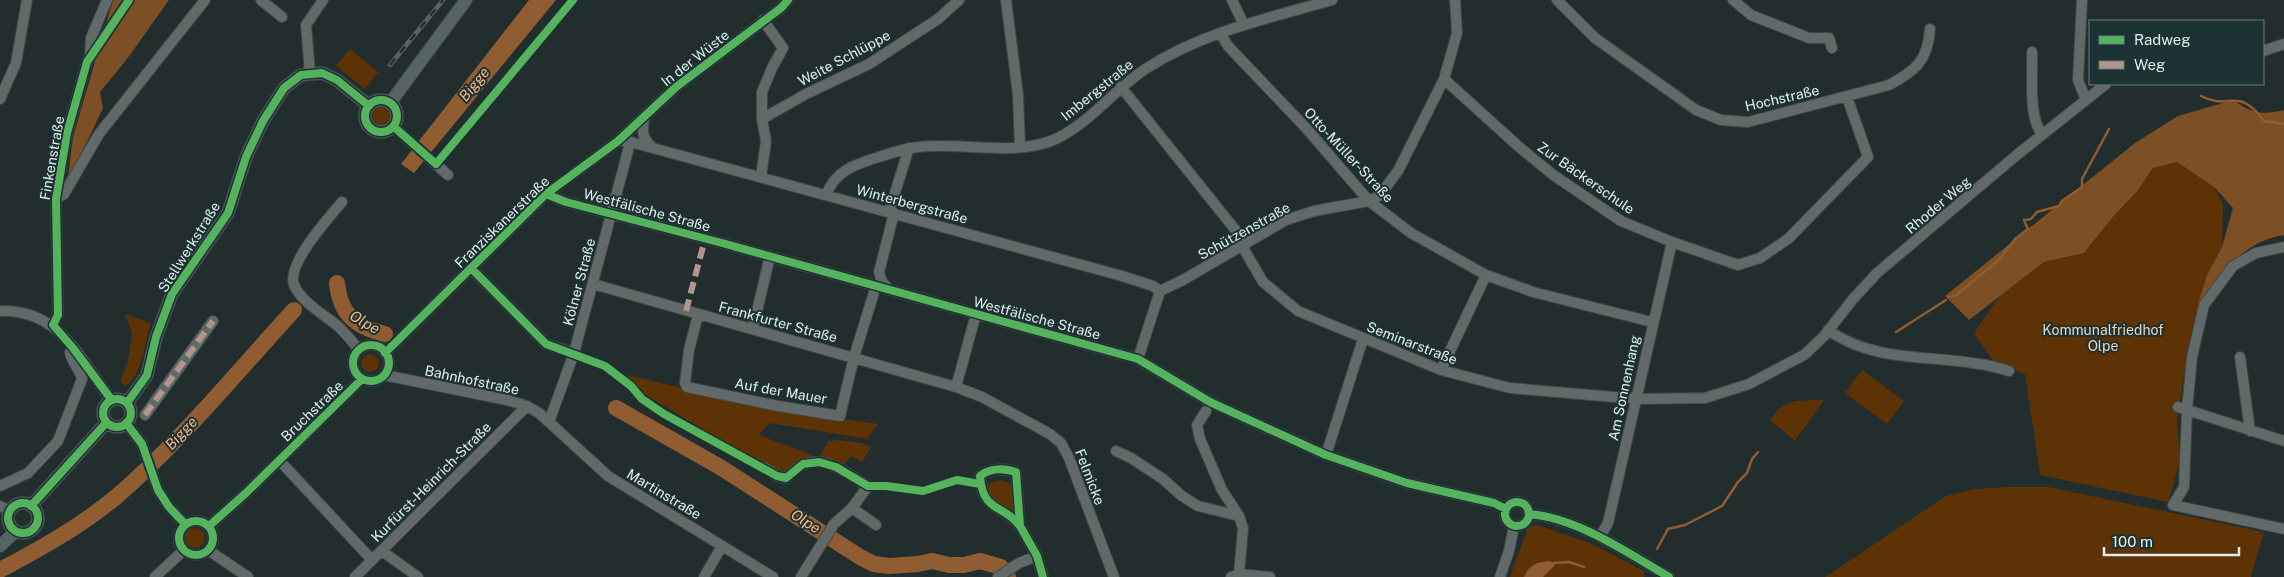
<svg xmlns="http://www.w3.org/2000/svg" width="2284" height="577" font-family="'Public Sans',sans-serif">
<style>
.green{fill:#5d3306}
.forest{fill:#7d4f25}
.water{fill:#905d33}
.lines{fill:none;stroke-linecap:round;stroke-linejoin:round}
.stream{stroke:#905d33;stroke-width:2.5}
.river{stroke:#905d33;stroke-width:16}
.minor-casing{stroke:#3e4848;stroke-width:12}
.major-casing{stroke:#3e4848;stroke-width:14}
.minor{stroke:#616969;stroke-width:10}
.major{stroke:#566464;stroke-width:12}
.rail-casing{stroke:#5a6363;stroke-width:4.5}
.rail{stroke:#1d3232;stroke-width:2.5;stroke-dasharray:8;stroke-linecap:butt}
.quiet{stroke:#b2968c;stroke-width:6;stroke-dasharray:12 6;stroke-linecap:butt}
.cycleway-casing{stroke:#1d3232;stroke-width:11}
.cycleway{stroke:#56b35d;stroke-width:8}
.labels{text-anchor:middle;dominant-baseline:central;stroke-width:4;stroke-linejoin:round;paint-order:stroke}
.street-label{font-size:14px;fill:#e0edec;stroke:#1d3232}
.park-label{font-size:14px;fill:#f3d1b9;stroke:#1d3232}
.water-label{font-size:15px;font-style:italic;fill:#f8b684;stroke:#1d3232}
</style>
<rect width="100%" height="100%" fill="#222d2d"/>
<path class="green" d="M350,49l28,23 -13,17 -29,-23z
M372 116a9 9 0 1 1 18 0a9 9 0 1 1-18 0Z
M2177,162l37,25 9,17 -1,43 -15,28 -17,61 -13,84 3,41 -12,41 -128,-27 -15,-101 -32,-13 -19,-28 25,-36 45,-35 40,-9 28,-35 26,-28 15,-22z
M125,314l26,9c-8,22 -6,47 -25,63l-6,-4 8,-21 4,-28z
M361 363a9 9 0 1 1 18 0a9 9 0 1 1-18 0Z
M1862,370l42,31 -17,23 -42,-31z
M627,375l144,34 107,15 -11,15 -97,-16 -11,11c18,11 34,11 52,21l-25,21 -19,-8 -136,-82z
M1824,400l-29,41 -25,-21c15,-23 30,-19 54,-20z
M840,440l22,3 9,4 -9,15 -11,-6 -9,11 -24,-7 10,-19z
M1002,480l11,5 2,30 -14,-5 -18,-25z
M2008,487h40l216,45 -13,45h-426l121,-81 29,-7z
M1537,525l53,18 54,28v6h-134l17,-47 4,-4z
M185 538a10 10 0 1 1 20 0a10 10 0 1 1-20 0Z"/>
<path class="forest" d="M113,0h56l-42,59 -27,33 3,16 -36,76 6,-47z
M2233,100c20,14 28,15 51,10v125c-41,6 -63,39 -86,69l9,-29 15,-28 11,-39 -19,-21 -37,-25 -24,6 -15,22 -26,28 -28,35 -40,9 -75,58 -24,-24 190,-153 43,-27z"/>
<path class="water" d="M529,0h27l-142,173 -13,-9z
M1549,561l5,2 1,2 -12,12h-19c5,-12 13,-15 25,-16z"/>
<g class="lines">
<path class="stream" d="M2201,96c28,15 37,-11 63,25l20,3
M1948,297l7,-1 45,-37 15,-20 13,-10 -4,-9 7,-1 6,-7 22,-6 3,-5 20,-14v-8l27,-50
M1896,332l50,-32
M1657,549l11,-20 17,-4 37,-19 16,-24 9,-9 5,-14 6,-7
M1554,563l15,-1 15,5"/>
<path class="river" d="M337,283c3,31 18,44 48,51
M616,408l104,59 140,90 14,7 15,2 29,-2 14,-3 17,4h15l16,-4 21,6 7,10
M0,570c40,-21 81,-44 116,-73 65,-56 120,-124 178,-187"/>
<g class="minor-casing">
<path id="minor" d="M261,0l21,17
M1006,0l12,95 2,52
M1232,0l12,25
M1557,0l38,38 101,72 25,10 27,2 141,-37c26,-14 39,-24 41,-56
M1733,0l18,15 58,23h20l3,10
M2082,0l-4,80 8,20
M1220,33l8,13 78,82 63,73 42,32 75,42 47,17 119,30
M2263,51l21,-7
M2032,52c1,23 -4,65 10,82
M90,56l1,-18 16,-38
M310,73l-4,-48 17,-25
M1444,79l74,67 34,28 69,47 51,21 66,23 22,-7 28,-19 80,-82 -21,-60
M1121,87l116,145 5,14 21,36 35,29 143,59 69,18 127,11 68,-1 44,-14 55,-29 20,-19 29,-37 24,-26 141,-119 88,-70
M0,99l16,-36 11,-63
M644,118c-2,14 -2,21 9,30
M762,119l44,-25 63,-30 69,-45 21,-19
M394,127l54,48
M618,141h9l495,135 31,10 7,5
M761,177l5,-36 -4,-22v-27l10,-24 11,-20 -20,-28
M546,194l20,8 156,41 416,116 72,43 116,53 81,28 87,20 12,6
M826,195c10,-26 31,-31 56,-39 12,-4 24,-8 37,-9 42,-5 91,9 132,-6 36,-14 64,-53 96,-73 56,-36 122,-50 185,-68
M56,199l8,-5 35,-60 106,-134
M342,202c-13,15 -56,63 -48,83 8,18 31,30 45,42 7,7 14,15 20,23
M889,212l20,-64
M2284,247l-28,6 -23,13 -29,39 -12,52 -5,53 -3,77 -11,18 111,24
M471,268l75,76 28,9
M593,284l363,103 26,10 68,37 11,9 8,15 45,119
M889,289l-7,-7 -3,-10 15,-59
M0,311c60,-2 79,47 111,88
M698,315l-9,35 -4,33 2,4 91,19 62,10 14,-59 22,-71
M53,325l5,-10 -2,-116 11,-66 20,-71 42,-62
M753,328l17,-72
M1828,330c45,32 100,25 151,34 10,1 20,4 30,7
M353 363a18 18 0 1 1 36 0a18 18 0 1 1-36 0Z
M385,353l161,-159 72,-53 58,-54 105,-79 7,-8
M2240,357l10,74
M1138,359l22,-68 23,-11 103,-60 28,-9 55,-10 10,-5 19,-25 46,-92 13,-46 -2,-33
M1441,370l45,-95
M384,375l123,25 20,6 12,7 69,63 165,101
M956,387l20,-73
M2178,407l106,34
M1206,411l-9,14 3,14 22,51 17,26 4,12 -4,46
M145,415l68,-94
M549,422l25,-69 55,-206
M126,423l16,21 16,46 11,17 16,17
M1116,451l15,7 32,21 19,17 16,10 41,10
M1326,455l37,-116
M279,460l93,100
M765,468l12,8 9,2c5,-4 10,-10 16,-13 20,-12 49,11 66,21l-16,22 24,17
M0,486l28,-13 30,-32 24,-62c-2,-10 -11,-17 -12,-27l3,-4
M1505 514a12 12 0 1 1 24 0a12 12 0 1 1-24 0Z
M0,506l10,5
M1529,514c49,4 99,39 140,63
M179 538a17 17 0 1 1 34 0a17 17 0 1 1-34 0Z
M209,526l37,-33 116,-114
M1020,526c-17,-23 -37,-12 -40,-50 10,-8 24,-8 36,-4l4,54 17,30 6,21
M1600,537l8,-14 64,-281
M208,550l40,27
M382,551l36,26
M155,577l29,-27
M355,577l172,-171
M704,577l18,-31
M801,577l33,-53 18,-16
M998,577l21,-14 18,-7
M1231,577l8,-3 31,3
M1500,577l9,-26 5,-25"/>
</g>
<g class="major-casing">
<path id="major" d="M365 116a16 16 0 1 1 32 0a16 16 0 1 1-32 0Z
M390,103l76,-103
M103 413a14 14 0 1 1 28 0a14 14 0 1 1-28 0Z
M127,403l20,-28 9,-38 16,-43 56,-81 18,-56 17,-36 21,-33 17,-13 21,-2 15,7 32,26
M8 518a15 15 0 1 1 30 0a15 15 0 1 1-30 0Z
M31,506l75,-83
M0,546l16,-15"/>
</g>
<use href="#minor" class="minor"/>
<use href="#major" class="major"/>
<g class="rail-casing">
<path id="rail" d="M390,65l53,-65"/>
</g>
<use href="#rail" class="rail"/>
<path class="quiet" d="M686,311l19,-72
M145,415l68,-94"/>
<g class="cycleway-casing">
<path id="cycleway" d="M365 116a16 16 0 1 1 32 0a16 16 0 1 1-32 0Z
M394,127l42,37 137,-164
M546,194l20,8 156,41 416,116 72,43 116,53 81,28 87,20 12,6
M471,268l75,76 59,22 26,20 11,13 22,15 113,62 9,2 17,-14 16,-2 17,5 32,19h18l37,5 34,-11 23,4
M353 363a18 18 0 1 1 36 0a18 18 0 1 1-36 0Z
M385,353l161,-159 72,-53 58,-54 105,-79 7,-8
M103 413a14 14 0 1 1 28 0a14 14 0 1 1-28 0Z
M111,399l-38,-51 -20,-23 5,-10 -2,-116 11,-66 20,-71 42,-62
M127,403l20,-28 9,-38 16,-43 56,-81 18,-56 17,-36 21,-33 17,-13 21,-2 15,7 32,26
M126,423l16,21 16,46 11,17 16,17
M1505 514a12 12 0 1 1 24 0a12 12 0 1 1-24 0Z
M8 518a15 15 0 1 1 30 0a15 15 0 1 1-30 0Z
M31,506l75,-83
M1529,514c49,4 99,39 140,63
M179 538a17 17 0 1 1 34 0a17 17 0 1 1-34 0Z
M209,526l37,-33 116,-114
M1020,526c-17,-23 -37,-12 -40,-50 10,-8 24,-8 36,-4l4,54 17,30 6,21"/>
</g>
<use href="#cycleway" class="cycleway"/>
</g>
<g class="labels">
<g class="street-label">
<text transform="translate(695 58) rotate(-38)">In der Wüste</text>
<text transform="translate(844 58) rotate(-28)">Weite Schlüppe</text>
<text transform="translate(1097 90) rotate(-39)">Imbergstraße</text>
<text transform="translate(1782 98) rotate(-13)">Hochstraße</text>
<text transform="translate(1349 155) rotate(47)">Otto-Müller-Straße</text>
<text transform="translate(52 158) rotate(-80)">Finkenstraße</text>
<text transform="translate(1586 178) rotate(35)">Zur Bäckerschule</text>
<text transform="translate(912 204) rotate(15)">Winterbergstraße</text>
<text transform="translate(1938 205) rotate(-40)">Rhoder Weg</text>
<text transform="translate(647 210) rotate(15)">Westfälische Straße</text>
<text transform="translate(502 222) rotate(-44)">Franziskanerstraße</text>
<text transform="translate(1244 231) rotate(-29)">Schützenstraße</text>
<text transform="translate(189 247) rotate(-58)">Stellwerkstraße</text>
<text transform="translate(579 282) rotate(-75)">Kölner Straße</text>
<text transform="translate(1037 318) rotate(15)">Westfälische Straße</text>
<text transform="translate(778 322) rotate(15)">Frankfurter Straße</text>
<text transform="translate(1412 343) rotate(21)">Seminarstraße</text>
<text transform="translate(472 380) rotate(12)">Bahnhofstraße</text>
<text transform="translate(1624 388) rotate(-78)">Am Sonnenhang</text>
<text transform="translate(781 391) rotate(10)">Auf der Mauer</text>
<text transform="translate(312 411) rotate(-44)">Bruchstraße</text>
<text transform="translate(1090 477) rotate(69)">Felmicke</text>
<text transform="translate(431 482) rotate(-45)">Kurfürst-Heinrich-Straße</text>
<text transform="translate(664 494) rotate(31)">Martinstraße</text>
</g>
<g class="park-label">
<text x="2103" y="330">Kommunalfriedhof<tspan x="2103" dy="16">Olpe</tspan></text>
</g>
<g class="water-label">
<text transform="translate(474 84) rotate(-51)">Bigge</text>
<text transform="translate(365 322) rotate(30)">Olpe</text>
<text transform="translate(181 433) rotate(-47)">Bigge</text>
<text transform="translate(806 521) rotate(32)">Olpe</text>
</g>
</g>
<rect x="2089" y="20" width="175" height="65" fill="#1d3232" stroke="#6b7d7c"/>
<rect x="2099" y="36" width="25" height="8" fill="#56b35d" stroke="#6b7d7c"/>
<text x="2134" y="45" font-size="15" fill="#e0edec">Radweg</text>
<rect x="2099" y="61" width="25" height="8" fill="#b2968c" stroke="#6b7d7c"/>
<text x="2134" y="70" font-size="15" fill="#e0edec">Weg</text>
<path d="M2104 547v8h135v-8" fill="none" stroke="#e0edec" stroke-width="2.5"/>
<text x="2112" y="547" font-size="15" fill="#e0edec" stroke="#1d3232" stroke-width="4" paint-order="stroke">100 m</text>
</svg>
